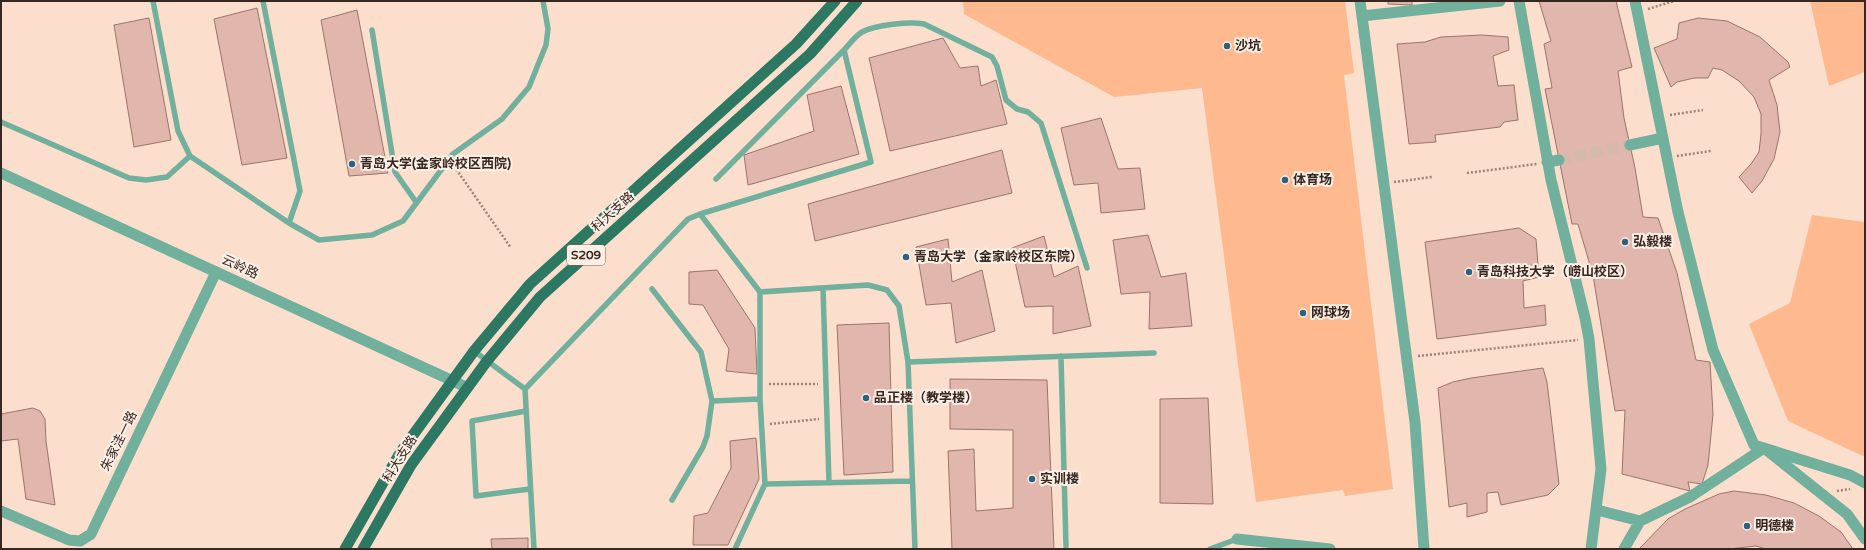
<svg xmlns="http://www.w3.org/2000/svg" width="1866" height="550" font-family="'Varela Round','Noto Sans SC',sans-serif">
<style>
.green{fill:#feb98f}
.building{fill:#e0b6ad;stroke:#9b746c}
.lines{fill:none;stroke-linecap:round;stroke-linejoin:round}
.minor-tunnel{stroke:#d4baaa;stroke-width:11;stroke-dasharray:11 5.5;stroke-linecap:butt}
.path{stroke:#9a8477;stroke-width:2.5;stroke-dasharray:2 2;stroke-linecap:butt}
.service{stroke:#71b09c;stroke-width:5.5}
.minor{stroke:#71b09c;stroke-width:11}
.tertiary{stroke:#71b09c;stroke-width:11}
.primary{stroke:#2d7863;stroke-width:11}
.poi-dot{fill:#2b627d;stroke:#feefe6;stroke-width:1.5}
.labels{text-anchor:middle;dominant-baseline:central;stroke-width:4;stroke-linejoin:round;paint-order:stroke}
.shield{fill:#feefe6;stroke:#72645b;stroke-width:1}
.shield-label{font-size:12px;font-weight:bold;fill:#362820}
.poi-label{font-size:13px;font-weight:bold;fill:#362820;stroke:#feefe6;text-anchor:start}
.street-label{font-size:13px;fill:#362820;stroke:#feefe6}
</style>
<rect width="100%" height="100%" fill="#fcdecd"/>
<path class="green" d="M963,1h382l9,72 -10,2 49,414 -48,7 -2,-6 -87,12 -54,-414 -88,9 -150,-83z
M1810,1h55v71l-36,14z
M1812,215l53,7v235l-77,-36 -39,-97 41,-21z"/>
<path class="building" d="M1388,1h24v4l-24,-1z
M1539,1h77l16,66 -14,4 6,47 11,50 8,49 15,1 19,55 19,87 14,2 3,52 -5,51 -6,19 -14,-2 2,9 -68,-17 3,-64 -10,1 -22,-136 -15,-51h-6l-27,-135 7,-1 -8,-44 7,-3z
M257,8l30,150 -45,7 -28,-146z
M357,10l31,163 -39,3 -28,-156z
M149,18l22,122 -37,7 -20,-122z
M1698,18l29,3 33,16 28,25 2,5 -21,13 8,25 3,27 -6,27 -12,22 -10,12 -13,-16 12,-13 8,-12 2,-18v-20l-7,-17 -15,-16 -17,-11 -9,-2 -5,10h-14l-17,4 -6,5 -17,-39 23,-9 2,-16z
M1482,35l26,2 1,13 -16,6 5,30 16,-1 4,35 -14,2 -4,5 -65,8 1,7 -27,2 -12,-100 28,-2 16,-5z
M943,38l17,30 18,-2 3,20 15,-6 11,44 -117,27 -21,-93z
M841,86l18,68 -111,31 -4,-30 70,-24 -7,-36z
M1101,118l17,51 22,-1 5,41 -44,4 -3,-30 -24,2 -13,-57z
M1002,150l10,43 -197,48 -7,-37z
M1519,228l17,11 3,38 -16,4 1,27 21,-3 1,20 -109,14 -12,-97z
M1148,235l13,42 25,-4 6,53 -43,3 1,-37 -29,2 -8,-54z
M1044,236l10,41 24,-11 13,60 -38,8v-28l-28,1 -13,-59z
M948,239l4,43 30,-12 13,61 -39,12 -5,-40 -25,2 -10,-58z
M717,270l38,58 2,46 -31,-3 3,-22 -26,-44 -14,-1v-32z
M889,323l4,149 -49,3 -7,-150z
M1543,368l4,14 12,102 -11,11 -47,10 -3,-13 -11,1v19l-20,5v-14l-18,4 -11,-119 15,-6 18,-4z
M950,379l97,1 7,169h-102l-4,-98 26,-2 2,62 37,-3v-78l-63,-1z
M1208,398l5,106 -53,-1v-104z
M33,408l7,3 5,8 1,22 9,64 -29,-6 -8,-60 -17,2v-27z
M756,438l3,41 -31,66h-35l1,-29 14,-3 23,-45 -1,-27z
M1734,491l32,4 28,8 25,13 22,16 12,17h-87l-10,-3 -27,3h-90l29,-30 17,-10 34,-15z
M528,538v11h-36l-1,-10z"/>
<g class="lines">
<path class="minor-tunnel" d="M1559,160l71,-15"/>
<path class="path" d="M1648,9l26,-8
M1670,115l33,-5
M1677,156l34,-5
M454,166l57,82
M1467,173l70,-9
M1394,182l38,-5
M1418,356l160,-16
M769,384h49
M770,424l49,-5
M1837,491l13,-2"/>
<path class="service" d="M153,1l25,130 12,25 99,67 30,17 53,-5 31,-14 50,-67 49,-35 27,-32 17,-42 2,-16 -5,-28
M263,1l37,190 -11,32
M372,30l23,142 21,30
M844,50c5,-5 11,-14 18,-18 12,-7 49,-11 62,-8l68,33 5,9 9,34 11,9 11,3 13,11 46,145
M1,122l128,56 17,2 21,-3 23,-21
M700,214l60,78 108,-7 19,5 12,16 9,56 7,187
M823,288l6,195
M652,289l49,63 11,49 48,-2
M474,351l51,38 163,-170 12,-5 171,-52 -27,-112 -128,129
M1061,356l5,190
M908,362l246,-9
M525,389l9,160
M526,411l-54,10 4,75 54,-7
M765,484l147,-3
M672,500l31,-53 4,-11 5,-35
M735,549l30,-65 -5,-85v-107
M1210,549l27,-10"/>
<path class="minor" d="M1360,1l55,421 9,127
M1519,1l32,179 34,138 4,21 12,130 -10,80
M1635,1l43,211 35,138 41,95 96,30 15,8
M1362,16l138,-15
M1630,145l33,-7
M1547,162l12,-2
M1597,510l43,11 50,-24 74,-49 83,66 18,25
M1,511l68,29 11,1 11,-7 125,-262
M1237,539l93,10
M1624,549l16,-28"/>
<path class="tertiary" d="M1,173l465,214"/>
<path class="primary" d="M345,549l55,-96 74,-102 56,-67 266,-240 39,-43
M363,549l48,-84 76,-104 53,-64 270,-243 47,-53"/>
</g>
<g class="poi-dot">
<circle cx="1227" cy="46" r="4"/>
<circle cx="352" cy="164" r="4"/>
<circle cx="1285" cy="180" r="4"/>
<circle cx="1625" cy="242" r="4"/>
<circle cx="906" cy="257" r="4"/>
<circle cx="1469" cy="272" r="4"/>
<circle cx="1303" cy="313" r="4"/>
<circle cx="866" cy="398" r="4"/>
<circle cx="1032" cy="479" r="4"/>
<circle cx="1747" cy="526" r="4"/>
</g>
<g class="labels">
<rect class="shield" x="567" y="245" width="38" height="20" rx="3"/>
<g class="shield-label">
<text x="586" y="255">S209</text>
</g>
<g class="poi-label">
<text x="1235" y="46">沙坑</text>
<text x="360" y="164">青岛大学(金家岭校区西院)</text>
<text x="1293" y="180">体育场</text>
<text x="1633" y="242">弘毅楼</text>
<text x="914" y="257">青岛大学（金家岭校区东院）</text>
<text x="1477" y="272">青岛科技大学（崂山校区）</text>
<text x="1311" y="313">网球场</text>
<text x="874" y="398">品正楼（教学楼）</text>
<text x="1040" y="479">实训楼</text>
<text x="1755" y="526">明德楼</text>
</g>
<g class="street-label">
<text transform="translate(613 212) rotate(-42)">科大支路</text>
<text transform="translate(240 267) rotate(25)">云岭路</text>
<text transform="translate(119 441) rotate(-64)">朱家洼一路</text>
<text transform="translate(400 459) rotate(-58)">科大支路</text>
</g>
</g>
<rect width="1866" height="550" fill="none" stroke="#362820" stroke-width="4"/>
</svg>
